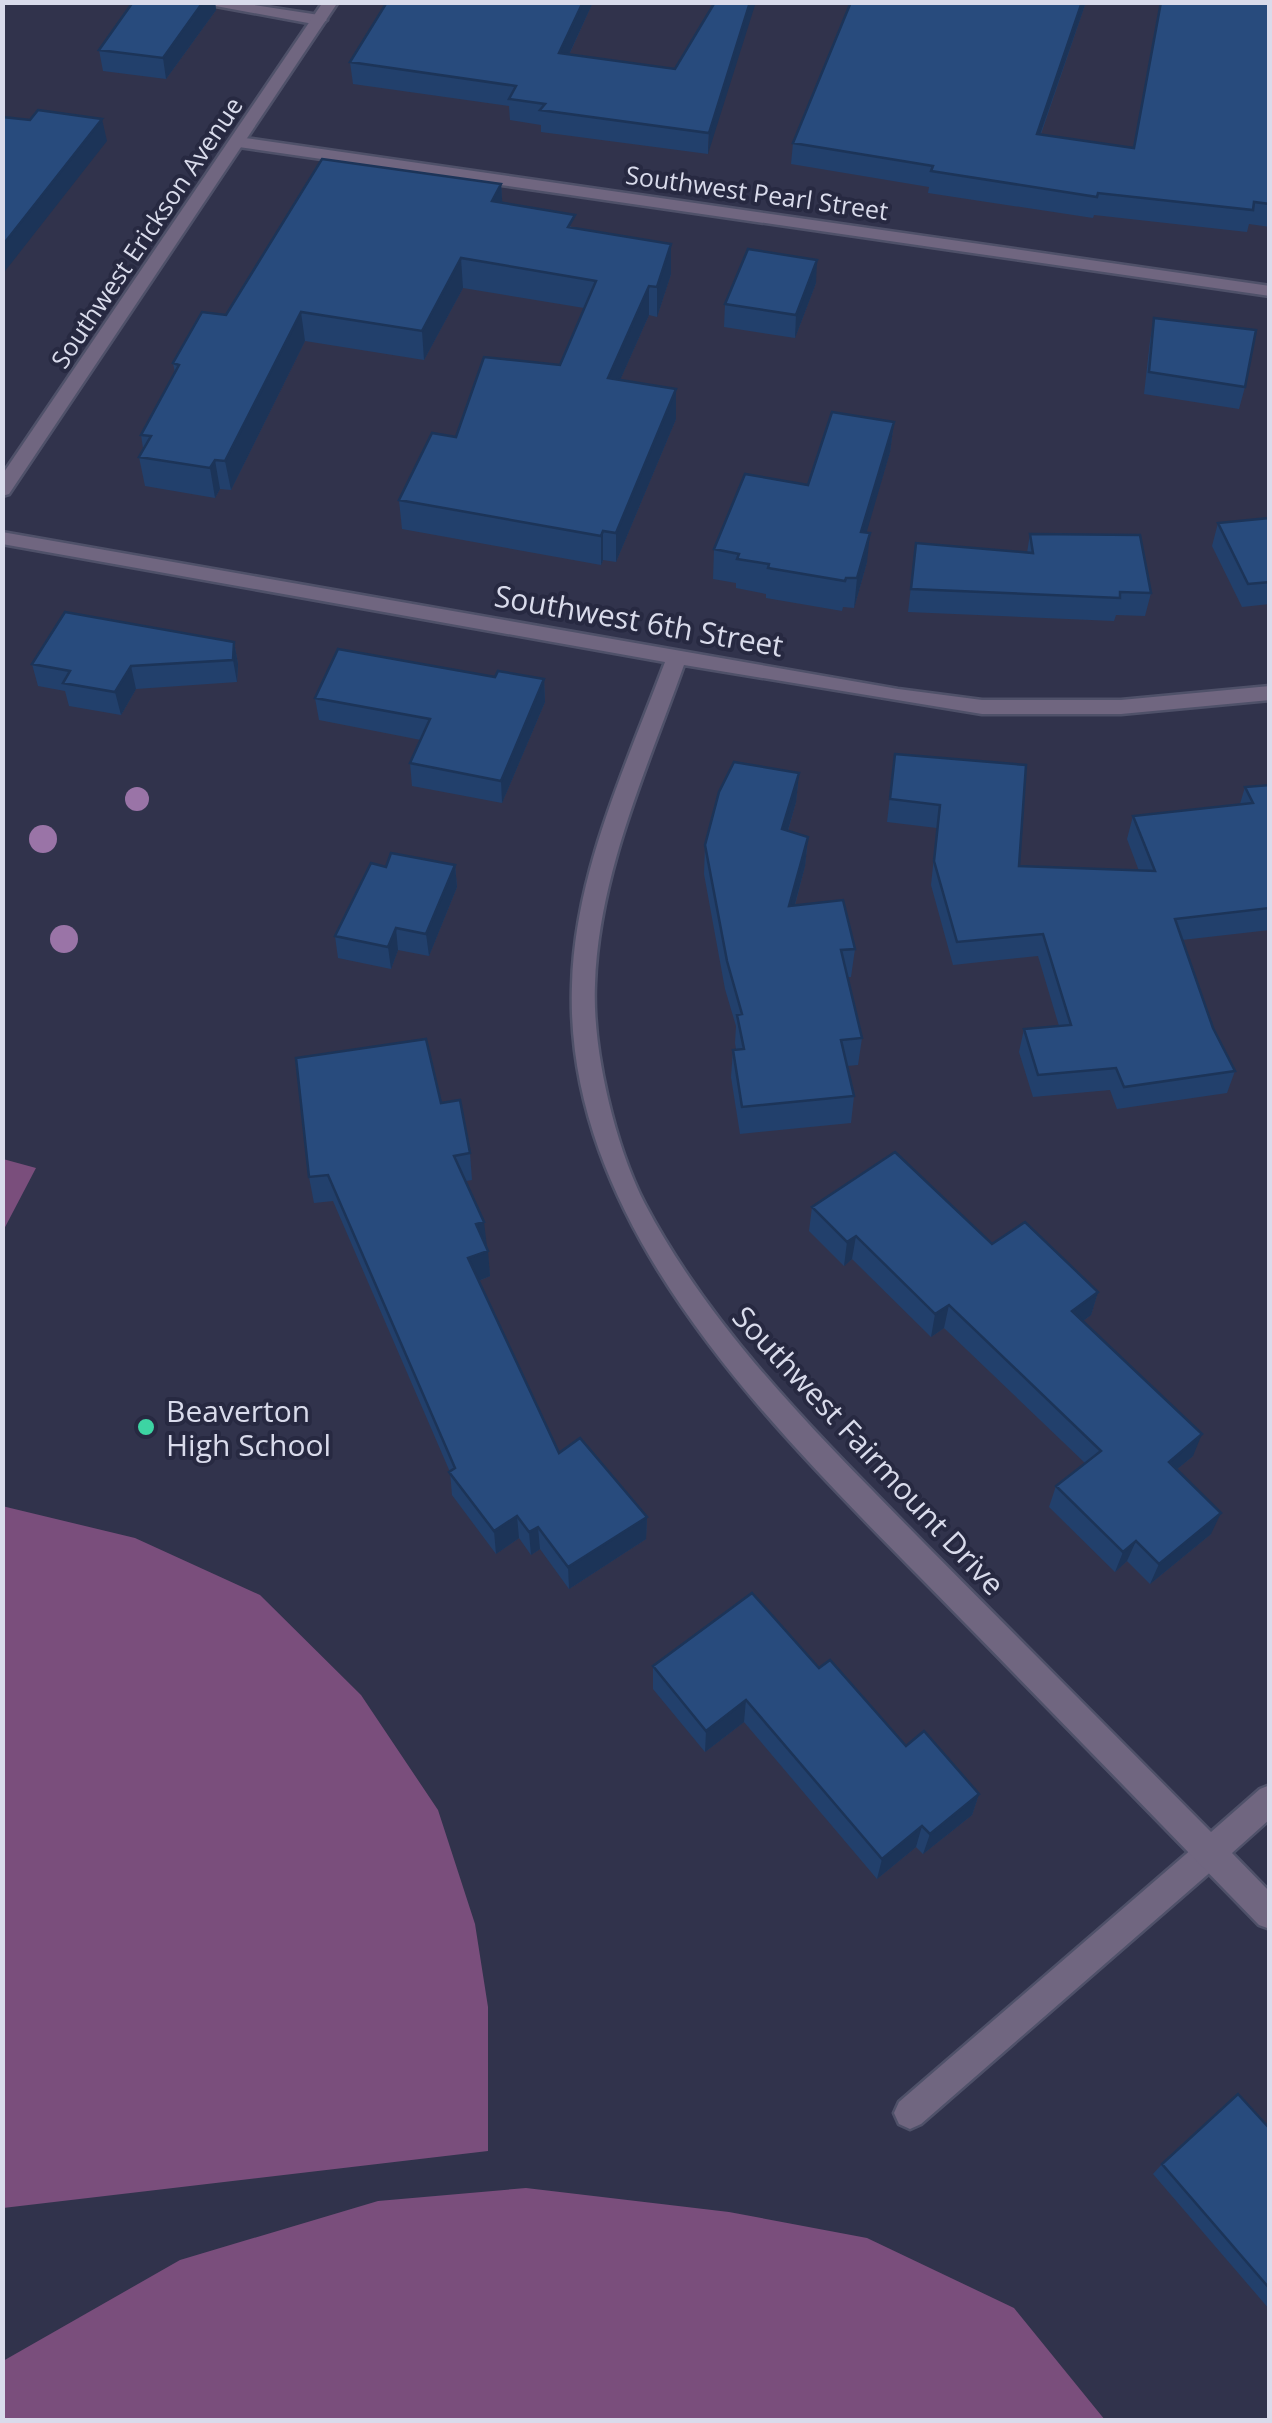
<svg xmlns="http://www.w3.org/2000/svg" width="1272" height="2423" font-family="'Open Sans',sans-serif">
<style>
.green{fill:#7a4e7c}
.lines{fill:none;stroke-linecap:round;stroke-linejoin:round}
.service-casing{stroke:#4f5169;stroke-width:5}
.minor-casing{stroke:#4f5169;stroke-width:5}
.tertiary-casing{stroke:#4f5169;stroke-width:5}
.service{fill:#706680;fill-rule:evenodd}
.minor{fill:#706680;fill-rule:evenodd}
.tertiary{fill:#706680;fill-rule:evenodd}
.tree{fill:#9a74a7}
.wall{fill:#22406c}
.shaded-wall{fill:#1c3458}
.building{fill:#284b7d;stroke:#1c3458;stroke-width:2.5}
.poi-dot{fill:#3dd4a3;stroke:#272941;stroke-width:4}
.labels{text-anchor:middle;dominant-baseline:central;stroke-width:8;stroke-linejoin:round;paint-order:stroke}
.far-street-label{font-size:25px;fill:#d9dbeb;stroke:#272941}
.street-label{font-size:30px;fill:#d9dbeb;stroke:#272941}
.poi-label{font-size:30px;fill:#d9dbeb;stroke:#272941;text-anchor:start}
</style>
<rect width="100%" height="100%" fill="#31334c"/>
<path class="green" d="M3,1159l33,9 -33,63 -1,-72z
M2,1506l133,32 125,57 101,100 77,115 37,114 13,83v144l-485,57z
M526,2188l203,24 138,26 147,70 91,112h-1102v-59l177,-101 198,-59z"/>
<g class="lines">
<g class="service-casing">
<path id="service" d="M194,2h41l84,13 8,5 -8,5z
M1211,1837l11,5 4,10 -4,10 -301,262 -11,5 -11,-5 -5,-11 5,-11 301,-260z"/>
</g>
<g class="minor-casing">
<path id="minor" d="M238,137l1032,149v10l-1038,-150 -2,-4z
M2,532l896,157 84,11h139l149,-14v14l-149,14h-139l-298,-49c-37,104 -85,207 -89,319 -3,66 20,162 50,220 68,129 177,235 278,338 96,97 192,193 288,290l49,-43 10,-4v34l-38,34 38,39v37l-11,-4c-98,-101 -196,-202 -295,-303 -164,-169 -401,-380 -392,-637 3,-113 54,-219 93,-323l-663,-118z"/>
</g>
<g class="tertiary-casing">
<path id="tertiary" d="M323,2h15l-329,492 -7,2v-21z"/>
</g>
<use href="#service" class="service"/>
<use href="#minor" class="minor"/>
<use href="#tertiary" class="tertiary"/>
</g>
<g class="tree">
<circle cx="137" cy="799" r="12"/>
<circle cx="43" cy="839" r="14"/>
<circle cx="64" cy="939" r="14"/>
</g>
<path class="wall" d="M133,2h82l1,8 -50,69 -63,-8 -4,-21z
M387,2h206l-24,53 106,14 40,-67 -7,152 -167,-22v-7l-31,-5 -1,-14 -156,-22 -3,-22z
M1086,2l-45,132 93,14 136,-146v225l-21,-3 -2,8 -153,-17 -1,3 -165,-25 1,-6 -138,-23 2,-21z
M501,184l1,19 73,25 96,16v30l-14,43 -8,-2 -29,65 56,9v30l-60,143 -13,-2 -2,5 -199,-36 -3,-29 57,-63 104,-72 24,-57 -121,-20 -39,72 -119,-19 -74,149 -11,-1 -5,9 -70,-12 -6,-29 4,-9 -2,-13 34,-62 -2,-10 53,-48z
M816,283l-21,55 -71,-11 1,-23z
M1154,318l91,69 -6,22 -95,-15 6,-53z
M894,422l-4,30 -24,80 1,30 -13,46 -11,-1 -1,4 -76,-13v-4l-30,-6v-5l-23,-4 1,-30 94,-64z
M1270,518v86l-28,3 -30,-61 6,-23z
M1030,534l121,59 -6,23 -29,-1 -2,6 -206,-9 8,-69 111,10z
M234,642l4,22 -1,18 -101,7 -15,26 -52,-9 -4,-15 -27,-5 -6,-22z
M495,677l49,2 1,23 -43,101 -90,-17 -2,-23 11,-23 -102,-20 -4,-22z
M895,754l124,112 120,5 -12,-32 6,-23 107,-12 5,-17 25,-2v145l-88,10 31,88 22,43 -8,22 -110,16 -7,-19 -77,7 -14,-45 5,-23 35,-3 -21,-70 -85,9 -22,-80 6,-57 -50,-6z
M799,773l-3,29 -8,29 20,6 -3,29 -10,39 60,44 -4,28h-3l14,61 -4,27 -11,1 7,30 -3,27 -111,11 -9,-57 2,-27 3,-1 -1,-6 1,-17 -11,-37 -21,-115 1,-29z
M455,865l2,22 -28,69 -31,-6 -7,19 -53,-11 -3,-22 51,-69z
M441,1103l29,50 2,27 -6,1 21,66 3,29 -11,5 80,172 88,64 -1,22 -77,50 -29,-40 -9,6 -12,-17 -23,16 -44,-59 -2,-23 -117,-271 -19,2 -5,-26z
M812,1207l180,37 106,48 -7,23 -8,6 110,135 -16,13 34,65 -61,50 -23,-23 -12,11 -66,-65 7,-21 29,-23 -141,-135 -13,9 -79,-78 -8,7 -35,-35z
M653,1666l166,2 87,78 73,48 -7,21 -49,39 -7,-7 -39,32 -133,-157 -39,30 -52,-63z
M1270,2129v181l-117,-136 9,-10z"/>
<path class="shaded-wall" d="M203,2h12l1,8 -50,69 -3,-21z
M583,2h10l-33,72 -1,-21z
M750,2h6l-48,152 1,-21z
M1082,2h4l-53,153 4,-21z
M102,119l5,22 -105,134v-29z
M501,184l2,29 -11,-12z
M671,244v30l-14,43v-30z
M461,258l2,30 -39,72 -2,-29z
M817,260l-1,23 -21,55 1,-23z
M649,286v29l-41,92v-29z
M301,312l4,29 -74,149 -6,-29z
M676,389v30l-60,143v-29z
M894,422l-4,30 -32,110 3,-30z
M215,460l5,29 -5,9 -5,-30z
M603,531v29l-2,5v-29z
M870,533l-3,29 -13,46 3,-30z
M234,642l4,22 -1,18 -4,-22z
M131,666l5,23 -15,26 -6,-23z
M544,679l1,23 -43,101 -1,-22z
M799,773l-3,29 -16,56 2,-29z
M808,837l-3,29 -18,68 2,-28z
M455,865l2,22 -28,69 -3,-22z
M396,928l2,22 -7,19 -3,-22z
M484,1222l3,25 -11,-23z
M856,1236l-4,23 -8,7 3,-24z
M488,1251l2,25 -19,8 -3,-26z
M1098,1292l-7,23 -26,19 7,-23z
M949,1305l-5,23 -13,9 4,-23z
M1202,1434l-9,22 -33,27 9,-21z
M1221,1513l-10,21 -61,50 9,-20z
M517,1516l2,22 -23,16 -2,-23z
M647,1517l-1,22 -77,50 -1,-22z
M538,1527l2,22 -9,6 -2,-23z
M1136,1541l-9,20 -12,11 8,-20z
M746,1700l-2,22 -39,30 1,-21z
M979,1794l-7,21 -49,39 7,-20z
M922,1826l-6,21 -39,32 5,-20z"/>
<path class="building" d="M133,2h70l-40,56 -64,-8z
M387,2h196l-24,51 116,16 40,-67h35l-41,131 -169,-23 5,-6 -36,-5 7,-13 -166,-24z
M851,2h231l-45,132 97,14 27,-146h109v202l-16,-2 -1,8 -155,-17 -1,4 -166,-26 2,-5 -140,-23z
M38,110l64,9 -100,127v-129l28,3z
M322,159l179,25 -9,17 83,14 -7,12 103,17 -14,43 -8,-1 -41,92 68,11 -60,144 -13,-2 -2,5 -202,-36 33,-67 24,4 28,-80 76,8 36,-84 -135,-23 -39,73 -121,-19 -76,149 -10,-1 -5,8 -71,-11 12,-21 -10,-1 38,-70 -6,-2 29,-51 24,3z
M748,249l69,11 -21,55 -71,-11z
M1154,318l102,12 -11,57 -96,-15z
M832,412l62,10 -33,110 9,1 -13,45h-11l-1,3 -77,-13 1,-4 -32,-5 2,-5 -25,-5 31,-75 63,11z
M1270,518v64l-22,2 -30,-61z
M1030,534l110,1 11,58 -31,-1v6l-209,-9 5,-46 117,10z
M65,612l169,30 -1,18 -102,6 -16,26 -52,-9 7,-12 -38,-7z
M338,649l157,28 3,-6 46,8 -43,102 -91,-18 20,-44 -115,-21z
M895,754l131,11 -7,101 136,5 -22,-55 120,-13 -8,-16 25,-2v123l-95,11 38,109 22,43 -111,16 -8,-19 -78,7 -14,-46 47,-4 -28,-91 -86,8 -23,-81 6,-56 -50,-6z
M734,762l65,11 -17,56 26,8 -19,69 54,-6 12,49 -14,1 21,88 -21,2 13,56 -112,11 -9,-57 11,-1 -7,-34 5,-1 -15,-53 -22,-116 14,-53z
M391,853l64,12 -29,69 -30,-6 -8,19 -53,-11 36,-73 15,4z
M426,1039l15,64 19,-3 10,53 -16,3 30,66 -8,2 12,27 -20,7 91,195 21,-15 67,79 -79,50 -30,-40 -9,5 -12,-16 -23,15 -45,-59 6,-4 -127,-293 -19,2 -13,-119z
M895,1152l97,92 33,-22 73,70 -26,19 130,123 -33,28 52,51 -62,51 -23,-23 -13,11 -67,-66 45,-35 -152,-146 -14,9 -79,-78 -9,6 -35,-35z
M752,1593l67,75 11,-8 76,86 18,-15 55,63 -49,40 -8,-8 -40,33 -136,-159 -40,31 -53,-65z
M1238,2094l32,35v160l-108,-125z"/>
<circle class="poi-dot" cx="146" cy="1427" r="10"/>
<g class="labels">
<g class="far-street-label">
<text transform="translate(757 192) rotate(8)">Southwest Pearl Street</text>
<text transform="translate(146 232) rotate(-56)">Southwest Erickson Avenue</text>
</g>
<g class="street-label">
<text transform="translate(639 620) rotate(10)">Southwest 6th Street</text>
<text transform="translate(869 1450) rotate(47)">Southwest Fairmount Drive</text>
</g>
<g class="poi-label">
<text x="166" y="1410">Beaverton<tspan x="166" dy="34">High School</tspan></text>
</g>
</g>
<rect width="1272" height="2423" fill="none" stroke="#d9dbeb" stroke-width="10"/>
</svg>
